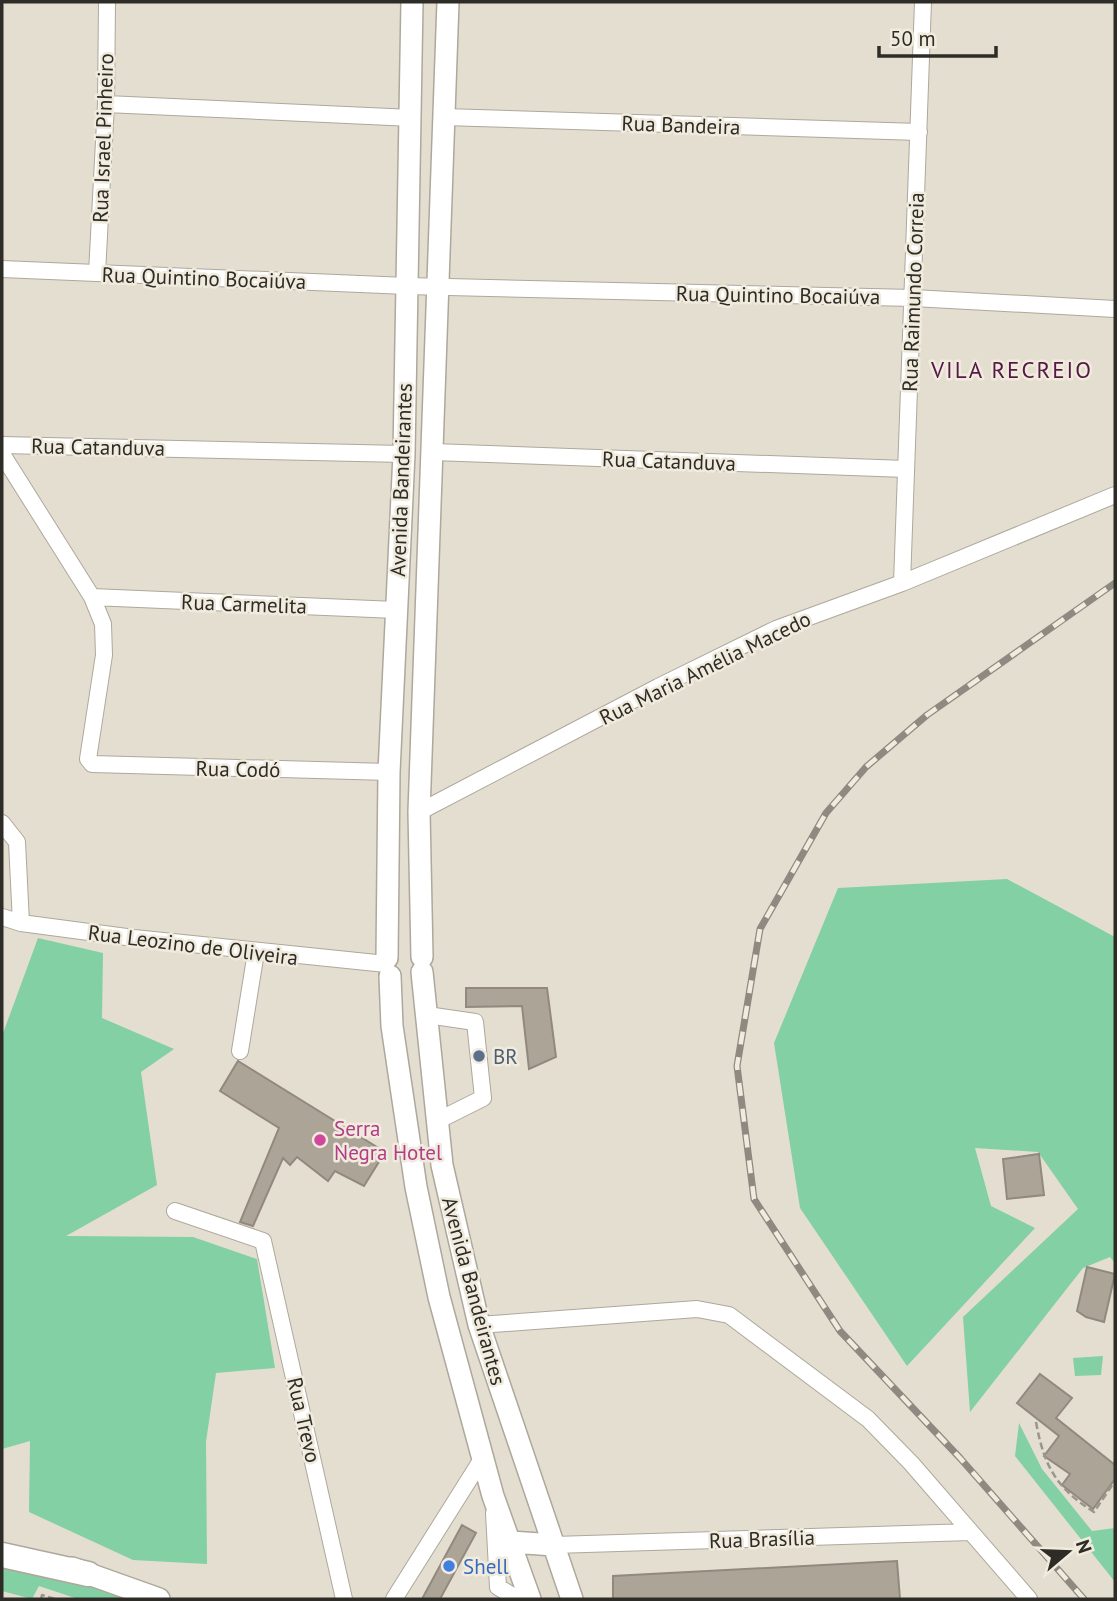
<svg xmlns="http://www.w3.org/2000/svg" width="1117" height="1601" font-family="'PT Sans',sans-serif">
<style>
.green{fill:#82d0a3}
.building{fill:#ada498;stroke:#92897e;stroke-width:2}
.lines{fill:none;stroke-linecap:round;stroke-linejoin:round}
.minor-casing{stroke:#aea89c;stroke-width:18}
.major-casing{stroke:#aea89c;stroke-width:24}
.highway-casing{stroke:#aea89c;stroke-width:27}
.path{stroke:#9a968b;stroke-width:2.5;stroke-dasharray:7 3.5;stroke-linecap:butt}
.minor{stroke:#fff;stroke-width:16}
.major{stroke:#fff;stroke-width:21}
.highway{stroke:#fff;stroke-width:24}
.rail-casing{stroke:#8e8a81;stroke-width:7}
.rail{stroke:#f1ebde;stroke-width:4.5;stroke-dasharray:13;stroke-linecap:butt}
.service-dot{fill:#5c6f8a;stroke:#f1ebde;stroke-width:2.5}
.hotel-dot{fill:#d1479c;stroke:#f1ebde;stroke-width:2.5}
.shop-dot{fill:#3f7fe0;stroke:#f1ebde;stroke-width:2.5}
.labels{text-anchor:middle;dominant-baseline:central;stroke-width:5;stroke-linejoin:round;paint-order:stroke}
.street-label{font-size:21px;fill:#2e2c27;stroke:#f1ebde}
.service-label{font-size:21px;fill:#4e5e75;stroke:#f1ebde;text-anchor:start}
.hotel-label{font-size:21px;fill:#b23c85;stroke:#f1ebde;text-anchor:start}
.shop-label{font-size:21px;fill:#366cbe;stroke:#f1ebde;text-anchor:start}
.neighbourhood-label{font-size:23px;letter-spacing:2px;fill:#521a44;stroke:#f1ebde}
</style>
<rect width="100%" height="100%" fill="#e4ded0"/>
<path class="green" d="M1007,879l108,58v326l-5,-6 -27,11 -113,144 -7,-95 115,-108 -40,-57 -63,-4 16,58 44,22 -128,138 -107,-158 -26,-165 64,-155z
M38,938l65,15 -1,65 72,31 -33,23 16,113 -91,51 127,1 64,22 18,109 -59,5 -10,69 1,122 -74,-4 -104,-48 1,-71 -28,8v-413z
M1103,1356l-2,19 -26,1 -2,-18z
M1019,1423l23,46 50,62 23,-3v54l-100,-126z
M2,1565l91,21 36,13h-51l-39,-13 -7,13 -30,-8z"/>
<path class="building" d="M466,988h81l9,69 -27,12 -7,-63 -56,1z
M238,1061l147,91 -21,34 -29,-15 -7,10 -31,-24 -7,8 -7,-7 -30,68 -13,-4 39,-94 -59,-37z
M1039,1154l5,41 -37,4 -4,-40z
M1087,1267l28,7 -11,48 -18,-5 -9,-6z
M1040,1374l32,24 -16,20 59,47v14l-22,30 -31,-24 8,-11 -26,-18 15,-20 -42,-33z
M462,1525l14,8 -36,66h-18z
M897,1561l3,38h-287v-23z"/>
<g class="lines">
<g class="minor-casing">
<path id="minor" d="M106,104l306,14
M444,117l475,15
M2,269l405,17 506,12 202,11
M97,273l9,-169 1,-102
M2,445l402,9
M433,452l473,17
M2,454l90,143 11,27 1,31 -16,104 4,5 297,8
M902,583l21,-581
M92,597l304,13
M419,812l239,-125 118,-58 126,-46 213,-88
M2,823l15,19 4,81
M2,917l19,6 113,15 252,26
M427,1015l48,7 8,76 -46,23
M240,1051l16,-99
M175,1211l88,30 81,358
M479,1325l218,-16 32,6 139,104 43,44 118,136
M494,1513l4,74 20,12
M554,1545l417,-13
M394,1599l88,-140"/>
</g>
<g class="major-casing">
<path id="major" d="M422,957l-3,-145 29,-810
M387,958l2,-186 15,-318 8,-452
M422,972l20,193 37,160 93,274
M390,976l2,50 24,161 23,110 54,199 37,103
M511,1542l43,3
M72,1568l87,31"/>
</g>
<g class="highway-casing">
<path id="highway" d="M2,1555l86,19"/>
</g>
<path class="path" d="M1115,1231v7
M1036,1422c8,44 20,66 58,90l21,-31
M41,1599l1,-4 13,4"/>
<use href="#minor" class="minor"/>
<use href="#major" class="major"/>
<use href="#highway" class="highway"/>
<g class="rail-casing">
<path id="rail" d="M1084,1599l-124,-141 -120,-127 -86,-132 -17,-133 23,-137 66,-116 40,-46 61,-52 188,-132"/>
</g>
<use href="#rail" class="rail"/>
</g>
<circle class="service-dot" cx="479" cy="1056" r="7"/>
<circle class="hotel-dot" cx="320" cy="1140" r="7"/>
<circle class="shop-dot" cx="449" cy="1566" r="7"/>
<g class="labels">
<g class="street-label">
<text transform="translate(681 125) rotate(2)">Rua Bandeira</text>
<text transform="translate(103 138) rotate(-88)">Rua Israel Pinheiro</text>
<text transform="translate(204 278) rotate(2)">Rua Quintino Bocaiúva</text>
<text transform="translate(913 292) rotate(-88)">Rua Raimundo Correia</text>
<text transform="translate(778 295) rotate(1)">Rua Quintino Bocaiúva</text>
<text transform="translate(98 447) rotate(1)">Rua Catanduva</text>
<text transform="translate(669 461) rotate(2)">Rua Catanduva</text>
<text transform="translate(401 480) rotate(-88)">Avenida Bandeirantes</text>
<text transform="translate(244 604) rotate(2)">Rua Carmelita</text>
<text transform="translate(705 668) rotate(-26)">Rua Maria Amélia Macedo</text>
<text transform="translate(238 769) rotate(1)">Rua Codó</text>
<text transform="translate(193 945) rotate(7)">Rua Leozino de Oliveira</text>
<text transform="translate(474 1291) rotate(75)">Avenida Bandeirantes</text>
<text transform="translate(304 1420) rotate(77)">Rua Trevo</text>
<text transform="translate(762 1539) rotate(-2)">Rua Brasília</text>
</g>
<g class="service-label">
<text x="493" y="1056">BR</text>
</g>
<g class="hotel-label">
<text x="334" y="1128">Serra<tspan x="334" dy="24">Negra Hotel</tspan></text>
</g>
<g class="shop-label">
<text x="463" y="1566">Shell</text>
</g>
<g class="neighbourhood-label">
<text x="1012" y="369">VILA RECREIO</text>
</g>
</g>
<rect width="1117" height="1601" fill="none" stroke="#2e2c27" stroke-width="7"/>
<g transform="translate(1068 1552) rotate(71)" stroke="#f1ebde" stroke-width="5" paint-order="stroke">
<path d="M0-5L12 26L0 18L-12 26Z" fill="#2e2c27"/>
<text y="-10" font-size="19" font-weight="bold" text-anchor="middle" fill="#2e2c27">N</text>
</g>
<path d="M879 46v10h117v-10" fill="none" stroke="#2e2c27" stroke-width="3.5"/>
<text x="890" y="46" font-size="21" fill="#2e2c27" stroke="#f1ebde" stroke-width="5" paint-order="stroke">50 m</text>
</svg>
